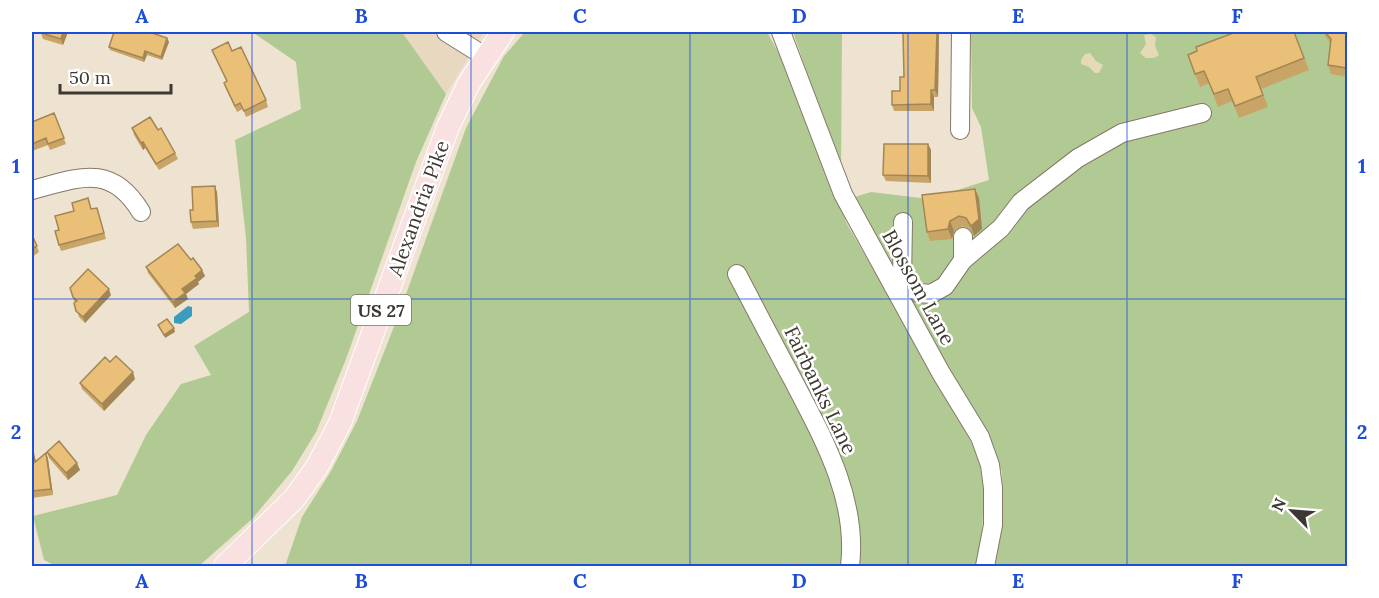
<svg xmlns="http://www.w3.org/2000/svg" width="1379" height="598" font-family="Lora,serif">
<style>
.built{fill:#e8d8bf}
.green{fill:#b1ca93}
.sand{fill:#e4dbb6}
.water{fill:#3c9cbe}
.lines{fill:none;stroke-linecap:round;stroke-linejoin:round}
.minor-casing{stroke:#837968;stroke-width:20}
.major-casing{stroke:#fff;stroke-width:24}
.minor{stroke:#fff;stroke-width:18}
.major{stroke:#f9e0e1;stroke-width:22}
.wall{fill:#c9a467}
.shaded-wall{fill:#a48654}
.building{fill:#eabf78;stroke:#a48654;stroke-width:1.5}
.grid{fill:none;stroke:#1d4ed8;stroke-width:1.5;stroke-opacity:0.55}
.labels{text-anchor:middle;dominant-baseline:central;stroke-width:5;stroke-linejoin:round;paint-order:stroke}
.shield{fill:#fff;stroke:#777470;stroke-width:1.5}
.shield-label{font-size:18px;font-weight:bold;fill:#3d3932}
.street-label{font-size:20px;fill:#3d3932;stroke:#fff}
.neatline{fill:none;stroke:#1d4ed8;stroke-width:2}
.grid-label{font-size:20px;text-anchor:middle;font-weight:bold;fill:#1d4ed8}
</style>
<rect width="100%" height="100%" fill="#eee2d0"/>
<path class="built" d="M402,32h82l-38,62z"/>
<path class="green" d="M252,32h150l44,62 -30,68 -70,197 -30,73 -24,39 -40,48 -53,47h-143l-12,-6 -11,-44 84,-21 29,-60 35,-51 30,-9 -17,-29 55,-34 -3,-74 -11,-98 66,-31 -5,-47z
M525,32h242l14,25 66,167 103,178 29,55 5,33 -2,44 -6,32h-691l17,-49 29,-46 26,-50 40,-102 69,-191 38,-72z
M793,32h49l-1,141z
M971,32h376v534h-352l8,-52 -1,-42 -20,-46 -131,-228 20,-6 58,7 60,-19 -8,-53 -9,-19z"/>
<path class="sand" d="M1151,34l5,3 -1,9 4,9 -5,3h-8l-6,-5 6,-9 -2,-9z
M1090,53l6,8 7,4 -4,8h-4l-6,-6 -8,-3v-4l4,-6z"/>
<path class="water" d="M188,306l4,1v9l-11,8 -7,-1v-6z"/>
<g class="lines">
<g class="minor-casing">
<path id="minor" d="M446,32l40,25
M781,32l62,162 98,179 39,64 10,28 3,23v37l-8,41
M960,130l1,-98
M32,190c46,-12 79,-28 109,22
M963,260l38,-32 20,-26 57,-44 44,-25 80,-20
M737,274c19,36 37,71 56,106 30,58 65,119 57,186
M902,281l1,-59
M893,286l9,-5 17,12 12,1 14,-8 18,-26v-23"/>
</g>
<g class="major-casing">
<path id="major" d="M225,566l69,-67 23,-32 23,-44 108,-296 21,-44 34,-51"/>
</g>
<use href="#minor" class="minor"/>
<use href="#major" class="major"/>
</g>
<path class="wall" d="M68,32l-5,13 -20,-6 -2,-6z
M903,32h36l-1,65h-4v14h-40l-2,-6 8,-14 4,-14z
M1294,32l15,38 -48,19 7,18 -29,11 -7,-17 -14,6 -9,-24 -9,4 -12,-32z
M1323,32h24v45l-16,-3 -3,-9 2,-22 -5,-7z
M167,38l2,4 -7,18 -15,-5 -3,7 -34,-12 -1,-3z
M212,50l20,1 34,49 2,7 -22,10 -3,-8 -6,3 -11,-23 -2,-6 3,-1z
M54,113l12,31 -16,6 -2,-5 -16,6v-29z
M132,128l26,2 17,23 3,6 -19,11 -14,-22 -2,2 -9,-15z
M928,144l3,6v33l-45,-2 -3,-6z
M975,189l4,9 3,31 -8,7 -5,-8 -7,-2 -8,5 -2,8 -22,2 -3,-9z
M217,192l2,35 -26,2 -2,-7 2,-12z
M97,208l9,31 -45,12 -2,-6v-15l33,-21z
M32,235l7,17 -7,5z
M191,260l11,10 3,6 -7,6 1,2 -13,10 2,5 -13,9 -27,-35 -2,-6z
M111,295l-26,28 -6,-6 -6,-20z
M135,379l-31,32 -22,-22 -2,-6z
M32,451h1l3,10 10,-8 2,6 5,36 -21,3z
M47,452l33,18 -12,10 -19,-22z"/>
<path class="shaded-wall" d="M63,32h5l-5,13 -2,-6z
M937,32h2l-1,65 -3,-7z
M167,38l2,4 -7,18 -1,-3z
M145,51l2,4 -3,7 -1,-4z
M931,90l3,7v14l-3,-7z
M143,142l2,6 -2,2 -2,-7z
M928,144l3,6v33l-3,-7z
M215,186l2,6 2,35 -2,-6z
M975,189l4,9 3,31 -8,7 -3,-10z
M950,221l4,10 -2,8 -4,-10z
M202,270l3,6 -7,6 1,2 -13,10 2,5 -13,9 -2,-6 9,-13 13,-13z
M109,289l2,6 -26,28 -2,-6z
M32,321l2,38 -2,-6z
M174,328l1,4 -10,6 -1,-3z
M133,372l2,7 -31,32 -2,-7z
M46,453l2,6 5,36 -2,-6z
M77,463l3,7 -12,10 -2,-7z"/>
<path class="building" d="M41,32h22l-2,7 -20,-6z
M114,32h35l18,6 -6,19 -16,-6 -2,7 -34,-11z
M903,32h34l-2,58h-4v14l-39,1v-14h8v-14h4z
M1236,32h58l10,26 -48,19 7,18 -28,11 -7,-17 -14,5 -10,-23 -9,3 -7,-19 9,-4 -1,-4z
M1325,32h22v36l-19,-3 3,-26z
M228,42l4,9 9,-4 25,53 -22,11 -4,-8 -5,3 -11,-23 3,-2 -15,-31z
M54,113l10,25 -16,6 -2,-6 -14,6v-22z
M150,117l8,13 3,-2 14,25 -19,11 -13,-22 -2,1 -9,-15z
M884,144h44v32l-45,-1z
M215,186l2,35 -26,1 -1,-12h3l-1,-23z
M975,189l4,30 -8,7 -5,-8 -7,-2 -9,5 -2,8 -21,3 -5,-37z
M88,198l3,11 6,-1 7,25 -45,12 -4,-14 4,-1 -4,-14 19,-5 -2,-8z
M32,235l5,11 -5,3z
M178,244l13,16 2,-2 9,12 -7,6 2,2 -15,11 3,4 -12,9 -27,-35z
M88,269l21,20 -26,28 -7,-6 -2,-8 3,-2 -4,-4 -3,-9z
M167,319l7,9 -10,7 -6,-10z
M116,356l17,16 -31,32 -22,-21 25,-26 5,5z
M59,441l18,22 -11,10 -19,-21z
M32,451h1l2,11 11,-9 5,36 -19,2z"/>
<path class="grid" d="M252,32v534M471,32v534M690,32v534M908,32v534M1127,32v534M32,299h1316"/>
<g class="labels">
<rect class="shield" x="351" y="295" width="60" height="30" rx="4.5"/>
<g class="shield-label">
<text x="381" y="310">US 27</text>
</g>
<g class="street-label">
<text transform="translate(418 208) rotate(-70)">Alexandria Pike</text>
<text transform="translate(919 287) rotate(61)">Blossom Lane</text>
<text transform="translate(821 390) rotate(64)">Fairbanks Lane</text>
</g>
</g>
<rect width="1379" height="598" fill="none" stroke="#ffffff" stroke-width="66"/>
<g transform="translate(1292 511) rotate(295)" stroke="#ffffff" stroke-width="4.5" paint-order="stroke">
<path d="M0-4.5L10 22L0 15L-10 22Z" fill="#3d3932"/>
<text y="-9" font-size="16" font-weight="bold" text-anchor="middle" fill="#3d3932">N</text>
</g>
<path d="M60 84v9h111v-9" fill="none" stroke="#3d3932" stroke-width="3"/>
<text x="69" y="84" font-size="18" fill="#3d3932" stroke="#ffffff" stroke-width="4.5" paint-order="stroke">50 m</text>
<rect x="33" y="33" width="1313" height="532" class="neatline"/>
<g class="grid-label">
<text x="142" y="23">A</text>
<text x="361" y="23">B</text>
<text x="580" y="23">C</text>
<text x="799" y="23">D</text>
<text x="1018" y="23">E</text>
<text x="1237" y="23">F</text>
<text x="16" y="173">1</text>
<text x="1362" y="173">1</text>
<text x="16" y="439">2</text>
<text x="1362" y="439">2</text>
<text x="142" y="588">A</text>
<text x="361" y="588">B</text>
<text x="580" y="588">C</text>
<text x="799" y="588">D</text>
<text x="1018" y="588">E</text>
<text x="1237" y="588">F</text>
</g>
</svg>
